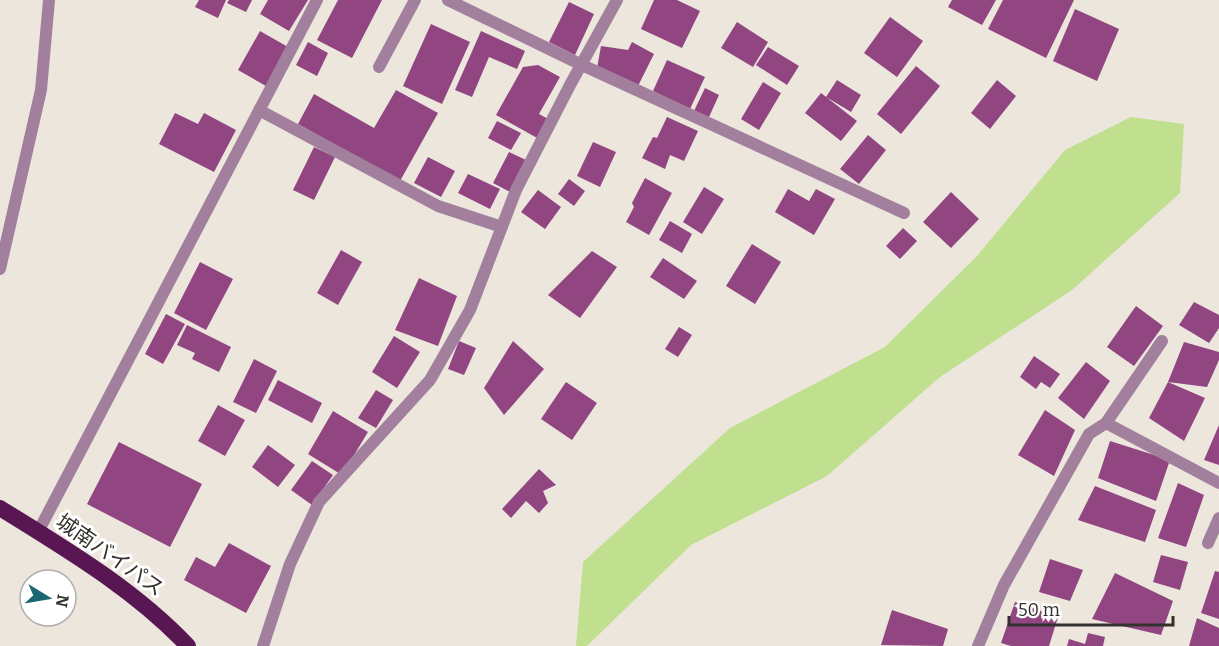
<svg xmlns="http://www.w3.org/2000/svg" width="1219" height="646" font-family="Bitter,'Noto Sans JP',serif">
<style>
.green{fill:#c0e090}
.building{fill:#914682}
.lines{fill:none;stroke-linecap:round;stroke-linejoin:round}
.service{stroke:#a2809d;stroke-width:12}
.minor{stroke:#a2809d;stroke-width:12}
.trunk{stroke:#581653;stroke-width:16}
.labels{text-anchor:middle;dominant-baseline:central;stroke-width:6;stroke-linejoin:round;paint-order:stroke}
.street-label{font-size:21px;fill:#33312d;stroke:#fff}
</style>
<rect width="100%" height="100%" fill="#ece6dd"/>
<path class="green" d="M1131,117l53,7 -4,69 -108,97 -132,87 -113,99 -136,69 -104,101h-11l7,-84 147,-134 155,-81 92,-91 88,-106z"/>
<path class="building" d="M199,0h27l-8,18 -23,-11z
M229,0h23l-6,12 -19,-9z
M268,0h40l-19,31 -29,-17z
M338,0h44l-30,58 -35,-18z
M654,0h23l23,11 -18,37 -41,-19z
M952,0h44l-14,25 -34,-18z
M1003,0h71l-28,58 -58,-29z
M569,2l25,12 -19,41 -26,-13z
M1075,9l44,20 -22,52 -44,-20z
M890,17l33,24 -26,36 -33,-24z
M737,22l31,20 -15,25 -32,-19z
M431,24l39,18 -28,62 -39,-18z
M260,31l28,16 -22,39 -28,-16z
M481,31l44,20 -8,18 -28,-12 -17,40 -17,-7z
M308,42l20,11 -11,23 -21,-11z
M632,42l22,12 -16,32 -41,-18 4,-22 27,4z
M768,47l31,19 -12,19 -31,-20z
M667,60l38,17 -15,32 -37,-18z
M538,65l22,12 -21,37 11,6 -11,19 -43,-24 27,-48z
M916,66l24,20 -39,48 -24,-20z
M837,80l24,15 -10,17 -25,-15z
M997,80l19,16 -26,33 -19,-16z
M763,82l18,11 -22,37 -18,-11z
M705,88l14,7 -10,22 -15,-6z
M396,90l42,23 -38,68 -102,-57 16,-30 60,34z
M821,93l36,28 -16,20 -36,-28z
M175,113l23,11 6,-11 32,17 -22,42 -55,-28z
M667,117l31,14 -14,30 -14,-6 -5,14 -23,-11 11,-21 4,1z
M497,121l24,12 -10,17 -23,-12z
M868,135l18,15 -27,34 -19,-15z
M593,142l23,10 -16,35 -23,-11z
M314,147l21,10 -21,43 -21,-10z
M509,152l17,8 -16,32 -17,-9z
M428,157l27,14 -14,26 -27,-14z
M468,174l32,15 -10,20 -32,-16z
M645,178l27,15 -23,42 -23,-13 8,-15 -2,-4z
M569,179l16,12 -11,15 -16,-12z
M704,187l20,12 -22,35 -19,-12z
M788,189l21,12 7,-12 19,10 -21,36 -39,-23z
M538,190l23,17 -16,22 -24,-17z
M951,192l28,27 -28,29 -28,-26z
M670,221l22,13 -10,19 -23,-13z
M903,228l14,13 -17,18 -14,-13z
M752,244l29,18 -26,42 -29,-18z
M341,250l21,12 -24,43 -21,-12z
M592,251l25,16 -37,51 -32,-23z
M663,258l34,23 -13,18 -34,-22z
M200,262l33,17 -27,51 -32,-17z
M419,278l38,18 -19,50 -43,-16z
M1194,302l25,13v13l-10,15 -30,-18z
M1136,306l27,20 -29,40 -27,-19z
M166,314l19,10 -22,40 -18,-10z
M187,325l44,22 -12,25 -27,-13 3,-6 -18,-8z
M679,327l13,8 -14,22 -13,-8z
M394,336l26,16 -23,36 -25,-16z
M459,341l17,7 -12,27 -16,-6z
M513,341l31,28 -40,46 -20,-27z
M1184,342l35,10v8l-12,27 -39,-5 37,16 -21,43 -35,-23 19,-36z
M1034,356l26,18 -10,14 -9,-6 -5,7 -16,-12z
M254,359l23,12 -21,42 -23,-11z
M1086,362l24,19 -26,38 -26,-21z
M278,380l44,23 -10,20 -44,-23z
M566,382l31,21 -25,37 -31,-21z
M376,390l17,10 -17,28 -18,-10z
M218,405l27,15 -20,36 -27,-15z
M1045,410l30,20 -21,46 -36,-21z
M333,411l35,21 -26,43 -34,-21z
M1219,425v40l-15,-5z
M1110,441l60,19 -14,41 -58,-23z
M119,442l83,42 -32,63 -83,-43z
M268,445l27,20 -17,22 -26,-20z
M312,461l21,14 -21,30 -21,-15z
M539,469l17,16 -13,6 5,12 -9,10 -13,-12 -15,17 -9,-9z
M1178,483l26,12 -18,52 -28,-9z
M1095,486l61,24 -11,32 -67,-22z
M229,543l42,23 -25,47 -62,-33 12,-23 19,10z
M1161,555l27,7 -8,28 -27,-8z
M1050,559l33,11 -13,31 -31,-9z
M1215,571l4,1v47l-18,-6z
M1115,573l58,28 -12,34 -69,-16z
M1015,602l43,15 -9,29h-38l-10,-3z
M892,610l56,19 -5,17 -62,-1z
M1197,618l22,10v18h-30z
M1088,633l17,4 -2,9h-36l2,-7 16,5z"/>
<g class="lines">
<path class="service" d="M379,67l36,-67
M1106,423l113,60
M1208,543l11,-25"/>
<path class="minor" d="M448,0l134,65 322,148
M259,110l179,96 64,21
M0,269l41,-179 8,-90
M38,532l279,-532
M263,646l27,-82 29,-62 111,-122 40,-70 46,-120 54,-105 47,-85
M978,646l26,-61 85,-151 17,-11 56,-82"/>
<path class="trunk" d="M0,508c66,41 134,81 188,138"/>
</g>
<g class="labels">
<g class="street-label">
<text transform="translate(110 555) rotate(35)">城南バイパス</text>
</g>
</g>
<g transform="translate(48 598) rotate(101)"><circle r="28" fill="#ffffff" stroke="#adadab" stroke-width="1.5"/>
<path d="M0-4.5L10 22L0 15L-10 22Z" fill="#1c6672"/>
<text y="-9" font-size="16" font-weight="bold" text-anchor="middle" fill="#33312d">N</text>
</g>
<path d="M1009 616v9h164v-9" fill="none" stroke="#33312d" stroke-width="3"/>
<text x="1018" y="616" font-size="18" fill="#33312d" stroke="#ffffff" stroke-width="4.5" paint-order="stroke">50 m</text>
</svg>
